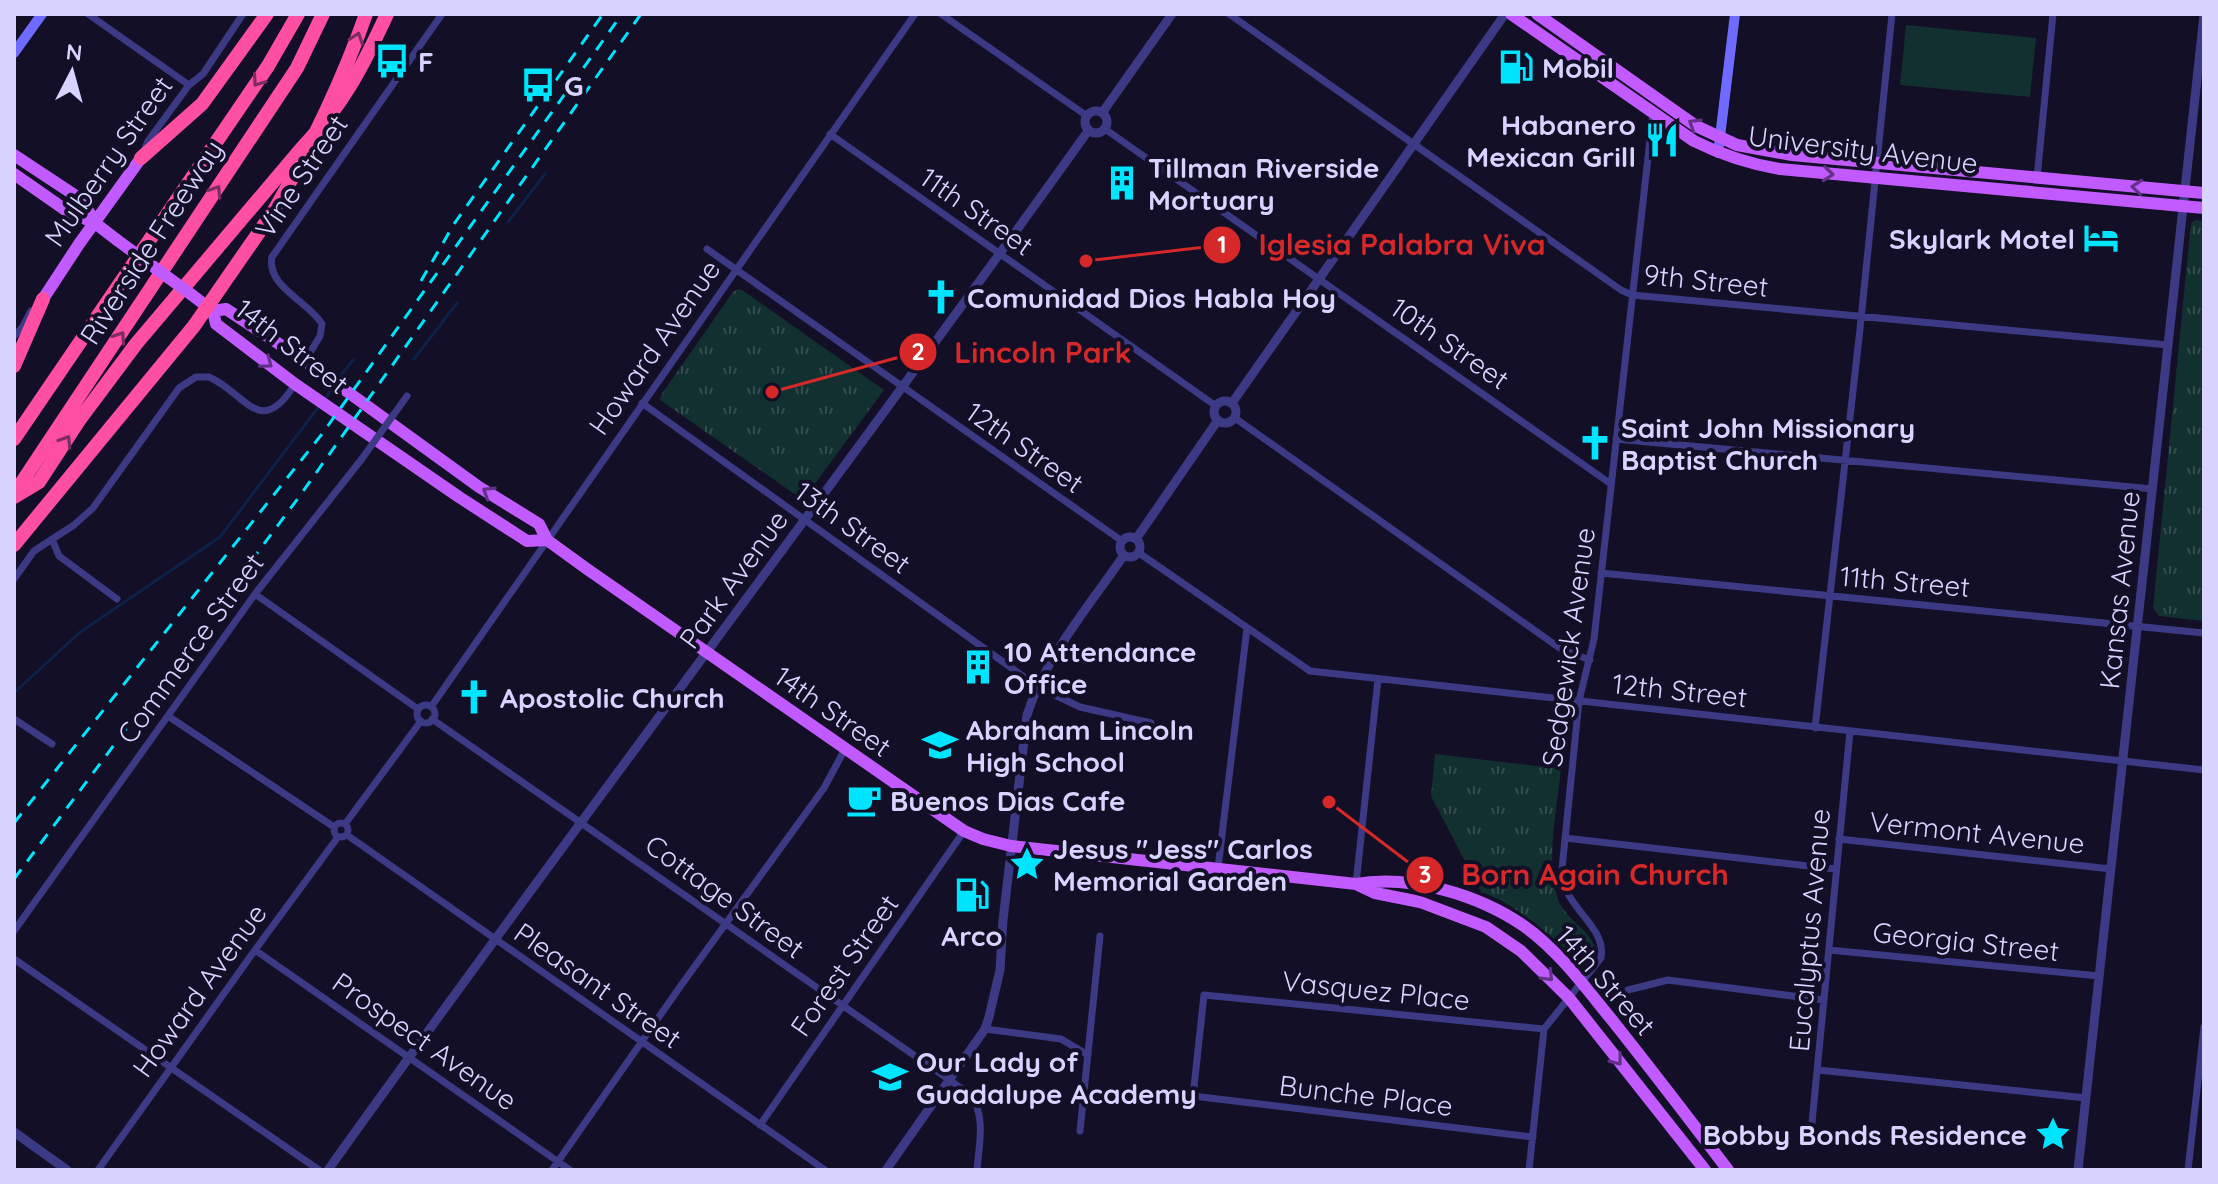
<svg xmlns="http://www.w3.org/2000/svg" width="2218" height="1184" font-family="Quicksand,sans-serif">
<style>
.green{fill:#12302f}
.park{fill:url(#park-tufts)}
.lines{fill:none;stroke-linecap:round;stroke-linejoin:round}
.stream{stroke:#0c2248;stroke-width:3}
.minor{stroke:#3d3a85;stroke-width:7}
.tertiary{stroke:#3d3a85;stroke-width:9}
.secondary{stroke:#6f6bff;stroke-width:10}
.primary{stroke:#c25bff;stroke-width:12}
.motorway{stroke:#ff4fa3;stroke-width:14}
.rail{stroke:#00e5ff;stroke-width:3;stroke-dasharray:12 10;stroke-linecap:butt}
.minor-bridge{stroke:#3d3a85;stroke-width:7}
.primary-bridge{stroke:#c25bff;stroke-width:12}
.motorway-bridge{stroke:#ff4fa3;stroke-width:14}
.oneway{stroke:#7d2c5e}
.oneway2{stroke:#623188}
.labels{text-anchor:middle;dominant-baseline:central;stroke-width:8;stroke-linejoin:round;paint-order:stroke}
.poi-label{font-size:28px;font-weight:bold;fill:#d9d4ff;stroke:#130f26;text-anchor:start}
.street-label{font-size:28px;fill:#d9d4ff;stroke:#130f26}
.leader{fill:none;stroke:#d62828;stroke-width:3}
.callout-dot{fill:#d62828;stroke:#130f26;stroke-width:3}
.mark-label{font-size:24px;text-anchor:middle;font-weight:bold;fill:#fff}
.callout-label{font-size:30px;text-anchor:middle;font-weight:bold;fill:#d62828;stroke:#130f26;stroke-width:8;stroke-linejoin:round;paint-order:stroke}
</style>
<defs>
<pattern id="park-tufts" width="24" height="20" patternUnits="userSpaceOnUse" patternTransform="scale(2)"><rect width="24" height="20" fill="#12302f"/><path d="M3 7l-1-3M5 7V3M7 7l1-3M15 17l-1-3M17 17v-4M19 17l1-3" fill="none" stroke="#344d4e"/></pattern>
</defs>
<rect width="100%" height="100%" fill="#130f26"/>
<path class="green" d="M1906,25l130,13 -6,59 -130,-12z"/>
<path class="park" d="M2195,220l9,1v400l-45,-5 -6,-8 38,-385z
M738,289l4,1 142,100 -81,110 -143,-100 1,-5 72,-103z
M1435,754l126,15c-4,38 -17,102 -1,135 9,17 28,25 35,43l-6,9 -11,3c-30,-24 -59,-54 -97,-67l-50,-96z"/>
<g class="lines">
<path class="stream" d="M508,222l37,-48
M414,359l43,-56
M338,379l15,-19
M325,399l9,-14
M14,693l65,-60 141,-96 100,-132"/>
<path class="minor" d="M88,14l101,71
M941,14l146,102
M1229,14l392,276 11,5 536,50
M1105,129l506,355
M830,134l386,272
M144,151l4,-10 41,-56 14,-11 40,-60
M2037,178l16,-164
M707,249l415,292
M14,336l8,-8 9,-17
M305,361l15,-25 2,-12c-13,-22 -56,-38 -50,-67l170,-243
M642,403l396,284 42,20 71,16
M1235,418l326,231 29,11
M1616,439l537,50
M52,539l7,17 58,43
M1139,553l171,118 894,99
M1601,573l603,60
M14,579l20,-28 40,-26 19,-17 86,-120 17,-11h13c37,16 51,63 86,7
M255,594l163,115
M417 714a9 9 0 1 1 18 0a9 9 0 1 1-18 0Z
M431,707l484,-693
M168,716l166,111
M14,719l38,25
M432,719l539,376c15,22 8,49 6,75
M1815,728l45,-399 32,-315
M334 830a7 7 0 1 1 14 0a7 7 0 1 1-14 0Z
M345,824l76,-103
M347,835l478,335
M1565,838l270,31
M1839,839l272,30
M1218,868l29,-240
M1356,884l22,-205
M14,931l241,-337 106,-134
M255,950l315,220
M1829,950l270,26
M14,959l305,211
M1628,990l40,-10 156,20
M985,1029l76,10 27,16
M1818,1070l268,28
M760,1125l204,-294
M1080,1131l20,-195
M1811,1133l39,-402
M1533,1137l-340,-41 11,-101 340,34
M98,1170l157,-220 83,-113
M552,1170l130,-186 142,-196 21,-39
M1529,1170l15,-141 57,-71c6,-34 -40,-50 -39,-89l17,-168 15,-62 59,-526
M2188,1170l16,-143"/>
<path class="tertiary" d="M1085 122a11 11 0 1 1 22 0a11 11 0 1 1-22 0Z
M1102,113l70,-99
M1214 412a11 11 0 1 1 22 0a11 11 0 1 1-22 0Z
M1232,403l273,-389
M1120 547a10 10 0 1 1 20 0a10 10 0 1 1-20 0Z
M1136,539l82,-119
M14,1132l53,38
M328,1170c249,-349 511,-690 760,-1039
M886,1170l99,-141 4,-12 11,-47 3,-50 24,-205c18,-58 63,-110 97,-160
M2078,1170l126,-1155"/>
<path class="secondary" d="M14,53l28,-39
M1718,153l17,-139"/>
<path class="primary" d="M1511,14l183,127c28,14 55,23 86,28l424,39
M1537,14l159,112 41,19 55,10 412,38
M14,155l68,45 13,23
M14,174l53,37 28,12 22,17
M192,295l21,16 13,-2 79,52 174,126 60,37 8,16 40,29 377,262 19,8 28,7 345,38c54,-10 123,11 168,42 35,25 61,61 88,94 39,49 78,100 116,150
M43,299l36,-55 62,-86
M213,311l3,13 79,60 164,113 68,44 20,-1
M1356,884l19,9 45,9 66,25 35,24 48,47 136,172"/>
<path class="motorway" d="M141,158l61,-54 65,-90
M14,366l29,-67
M14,439l254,-373 30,-52
M14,494l283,-426 26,-54
M14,497l25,-15 41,-63 56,-75 165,-195c42,-44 61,-81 86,-135
M14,545l180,-219 81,-117"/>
<path class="rail" d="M421,281l33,-57 149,-210
M14,823l308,-389 300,-420
M14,879l285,-382 342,-483"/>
<path class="minor-bridge" d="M361,460l46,-64"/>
<path class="primary-bridge" d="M117,240l75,55"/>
<path class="motorway-bridge" d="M275,209c36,-63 67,-127 91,-195"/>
</g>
<defs><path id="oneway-chevron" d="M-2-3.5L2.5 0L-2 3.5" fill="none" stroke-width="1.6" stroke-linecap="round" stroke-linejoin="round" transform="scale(2)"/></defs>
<g class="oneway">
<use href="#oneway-chevron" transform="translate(357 38) rotate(-71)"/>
<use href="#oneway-chevron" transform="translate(258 81) rotate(125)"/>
<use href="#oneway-chevron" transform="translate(216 191) rotate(-57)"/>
<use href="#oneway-chevron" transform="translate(120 337) rotate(-56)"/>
<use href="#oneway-chevron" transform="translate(66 441) rotate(-57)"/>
</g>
<g class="oneway2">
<use href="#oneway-chevron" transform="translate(1694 124) rotate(-148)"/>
<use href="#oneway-chevron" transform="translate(1828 174) rotate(6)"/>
<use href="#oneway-chevron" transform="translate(2137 187) rotate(-175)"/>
<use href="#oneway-chevron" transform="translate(267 363) rotate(37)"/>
<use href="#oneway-chevron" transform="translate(488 492) rotate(-148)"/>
<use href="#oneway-chevron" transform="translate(1548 976) rotate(46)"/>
<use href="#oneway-chevron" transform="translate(1617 1060) rotate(52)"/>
</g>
<defs>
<g id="bus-bare" transform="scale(2.76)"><path d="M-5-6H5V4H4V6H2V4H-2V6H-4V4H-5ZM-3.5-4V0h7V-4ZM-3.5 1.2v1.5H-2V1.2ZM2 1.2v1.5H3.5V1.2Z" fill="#00e5ff" stroke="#130f26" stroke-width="2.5" paint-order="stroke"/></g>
<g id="fuel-bare" transform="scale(2.76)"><path d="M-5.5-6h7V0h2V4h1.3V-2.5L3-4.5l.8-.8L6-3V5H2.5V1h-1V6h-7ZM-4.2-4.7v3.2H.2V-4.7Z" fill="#00e5ff" stroke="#130f26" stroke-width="2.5" paint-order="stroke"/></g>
<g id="restaurant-bare" transform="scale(2.76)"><path d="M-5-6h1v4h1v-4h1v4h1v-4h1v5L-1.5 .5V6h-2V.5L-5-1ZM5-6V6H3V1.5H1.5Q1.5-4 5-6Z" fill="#00e5ff" stroke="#130f26" stroke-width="2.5" paint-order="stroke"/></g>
<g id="building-bare" transform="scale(2.76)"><path d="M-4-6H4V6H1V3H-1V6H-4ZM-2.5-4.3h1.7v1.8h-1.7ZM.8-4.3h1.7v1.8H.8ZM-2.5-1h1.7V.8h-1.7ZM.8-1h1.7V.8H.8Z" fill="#00e5ff" stroke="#130f26" stroke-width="2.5" paint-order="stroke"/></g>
<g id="hotel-bare" transform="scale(2.76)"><path d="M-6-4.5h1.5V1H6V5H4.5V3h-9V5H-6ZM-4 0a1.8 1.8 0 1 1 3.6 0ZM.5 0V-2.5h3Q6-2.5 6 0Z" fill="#00e5ff" stroke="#130f26" stroke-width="2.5" paint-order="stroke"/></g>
<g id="church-bare" transform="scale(2.76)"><path d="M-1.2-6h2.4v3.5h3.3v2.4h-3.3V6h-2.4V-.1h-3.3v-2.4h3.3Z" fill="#00e5ff" stroke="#130f26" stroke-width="2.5" paint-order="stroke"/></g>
<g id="school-bare" transform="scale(2.76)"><path d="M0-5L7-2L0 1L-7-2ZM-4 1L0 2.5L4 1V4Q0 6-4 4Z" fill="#00e5ff" stroke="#130f26" stroke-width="2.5" paint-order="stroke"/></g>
<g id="cafe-bare" transform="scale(2.76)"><path d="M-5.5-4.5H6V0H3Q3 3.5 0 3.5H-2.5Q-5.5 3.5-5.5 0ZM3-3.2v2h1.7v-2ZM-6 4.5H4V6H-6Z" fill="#00e5ff" stroke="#130f26" stroke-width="2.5" paint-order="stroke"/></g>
<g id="sight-bare" transform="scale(2.76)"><path d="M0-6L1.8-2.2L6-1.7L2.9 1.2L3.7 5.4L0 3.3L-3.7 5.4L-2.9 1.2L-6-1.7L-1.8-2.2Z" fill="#00e5ff" stroke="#130f26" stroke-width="2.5" paint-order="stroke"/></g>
</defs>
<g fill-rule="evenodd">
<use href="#bus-bare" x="392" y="61"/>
<use href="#fuel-bare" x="1516" y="67"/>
<use href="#bus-bare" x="538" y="85"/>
<use href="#restaurant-bare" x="1662" y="140"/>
<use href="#building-bare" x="1122" y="183"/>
<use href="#hotel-bare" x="2101" y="238"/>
<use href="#church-bare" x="941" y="297"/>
<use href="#church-bare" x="1595" y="443"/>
<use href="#building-bare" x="978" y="667"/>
<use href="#church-bare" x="474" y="697"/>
<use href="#school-bare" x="940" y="745"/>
<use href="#cafe-bare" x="864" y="800"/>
<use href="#sight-bare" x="1027" y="864"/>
<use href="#fuel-bare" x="972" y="895"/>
<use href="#school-bare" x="890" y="1077"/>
<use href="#sight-bare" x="2053" y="1134"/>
</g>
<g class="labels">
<g class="poi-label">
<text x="418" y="61">F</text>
<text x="1542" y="67">Mobil</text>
<text x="564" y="85">G</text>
<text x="1636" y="124" text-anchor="end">Habanero<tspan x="1636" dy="32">Mexican Grill</tspan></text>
<text x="1148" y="167">Tillman Riverside<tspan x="1148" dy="32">Mortuary</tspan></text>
<text x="2075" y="238" text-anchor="end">Skylark Motel</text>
<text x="967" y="297">Comunidad Dios Habla Hoy</text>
<text x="1621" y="427">Saint John Missionary<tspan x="1621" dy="32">Baptist Church</tspan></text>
<text x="1004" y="651">10 Attendance<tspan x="1004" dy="32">Office</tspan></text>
<text x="500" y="697">Apostolic Church</text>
<text x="966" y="729">Abraham Lincoln<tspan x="966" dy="32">High School</tspan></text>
<text x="890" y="800">Buenos Dias Cafe</text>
<text x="1053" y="848">Jesus "Jess" Carlos<tspan x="1053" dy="32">Memorial Garden</tspan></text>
<text x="972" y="935" text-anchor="middle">Arco</text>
<text x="916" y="1061">Our Lady of<tspan x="916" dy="32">Guadalupe Academy</tspan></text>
<text x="2027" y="1134" text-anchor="end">Bobby Bonds Residence</text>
</g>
<g class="street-label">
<text transform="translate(1863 149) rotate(7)">University Avenue</text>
<text transform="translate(108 161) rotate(-55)">Mulberry Street</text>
<text transform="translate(301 176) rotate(-56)">Vine Street</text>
<text transform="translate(977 211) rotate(35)">11th Street</text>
<text transform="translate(151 242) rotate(-57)">Riverside Freeway</text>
<text transform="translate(1706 280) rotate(6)">9th Street</text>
<text transform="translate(1450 343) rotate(35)">10th Street</text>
<text transform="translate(292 346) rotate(38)">14th Street</text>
<text transform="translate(654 347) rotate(-55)">Howard Avenue</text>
<text transform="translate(1025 447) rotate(35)">12th Street</text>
<text transform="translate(853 527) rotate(36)">13th Street</text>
<text transform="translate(733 579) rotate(-54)">Park Avenue</text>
<text transform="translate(1905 581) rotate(5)">11th Street</text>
<text transform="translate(2119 590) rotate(-84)">Kansas Avenue</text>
<text transform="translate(1568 647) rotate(-82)">Sedgewick Avenue</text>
<text transform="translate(190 648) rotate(-54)">Commerce Street</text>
<text transform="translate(1680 690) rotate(6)">12th Street</text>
<text transform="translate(833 711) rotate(35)">14th Street</text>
<text transform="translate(1977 832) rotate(6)">Vermont Avenue</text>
<text transform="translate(725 896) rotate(36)">Cottage Street</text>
<text transform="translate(1809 930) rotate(-85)">Eucalyptus Avenue</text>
<text transform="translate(1966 941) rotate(6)">Georgia Street</text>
<text transform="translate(844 965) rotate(-55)">Forest Street</text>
<text transform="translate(1606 980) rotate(49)">14th Street</text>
<text transform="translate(598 985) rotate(35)">Pleasant Street</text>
<text transform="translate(199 990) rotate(-54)">Howard Avenue</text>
<text transform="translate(1376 990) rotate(6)">Vasquez Place</text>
<text transform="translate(425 1041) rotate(35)">Prospect Avenue</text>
<text transform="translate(1366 1095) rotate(7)">Bunche Place</text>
</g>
</g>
<path class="leader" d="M1086 261L1222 245M772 392L918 352M1329 802L1425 875"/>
<g class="callout-dot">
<circle cx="1086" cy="261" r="8"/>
<circle cx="772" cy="392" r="8"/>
<circle cx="1329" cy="802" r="8"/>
<circle cx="1222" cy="245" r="20"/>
<circle cx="918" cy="352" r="20"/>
<circle cx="1425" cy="875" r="20"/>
</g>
<g class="mark-label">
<text x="1222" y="253">1</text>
<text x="918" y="360">2</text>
<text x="1425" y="883">3</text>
</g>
<g class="callout-label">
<text x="1402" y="255">Iglesia Palabra Viva</text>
<text x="1043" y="363">Lincoln Park</text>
<text x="1595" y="885">Born Again Church</text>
</g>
<rect width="2218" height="1184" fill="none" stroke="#d9d4ff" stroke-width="32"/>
<g transform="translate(72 72) rotate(6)" stroke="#130f26" stroke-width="6" paint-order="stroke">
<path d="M0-6L14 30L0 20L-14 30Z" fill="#d9d4ff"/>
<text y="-12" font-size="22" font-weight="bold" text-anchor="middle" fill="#d9d4ff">N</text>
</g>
</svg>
